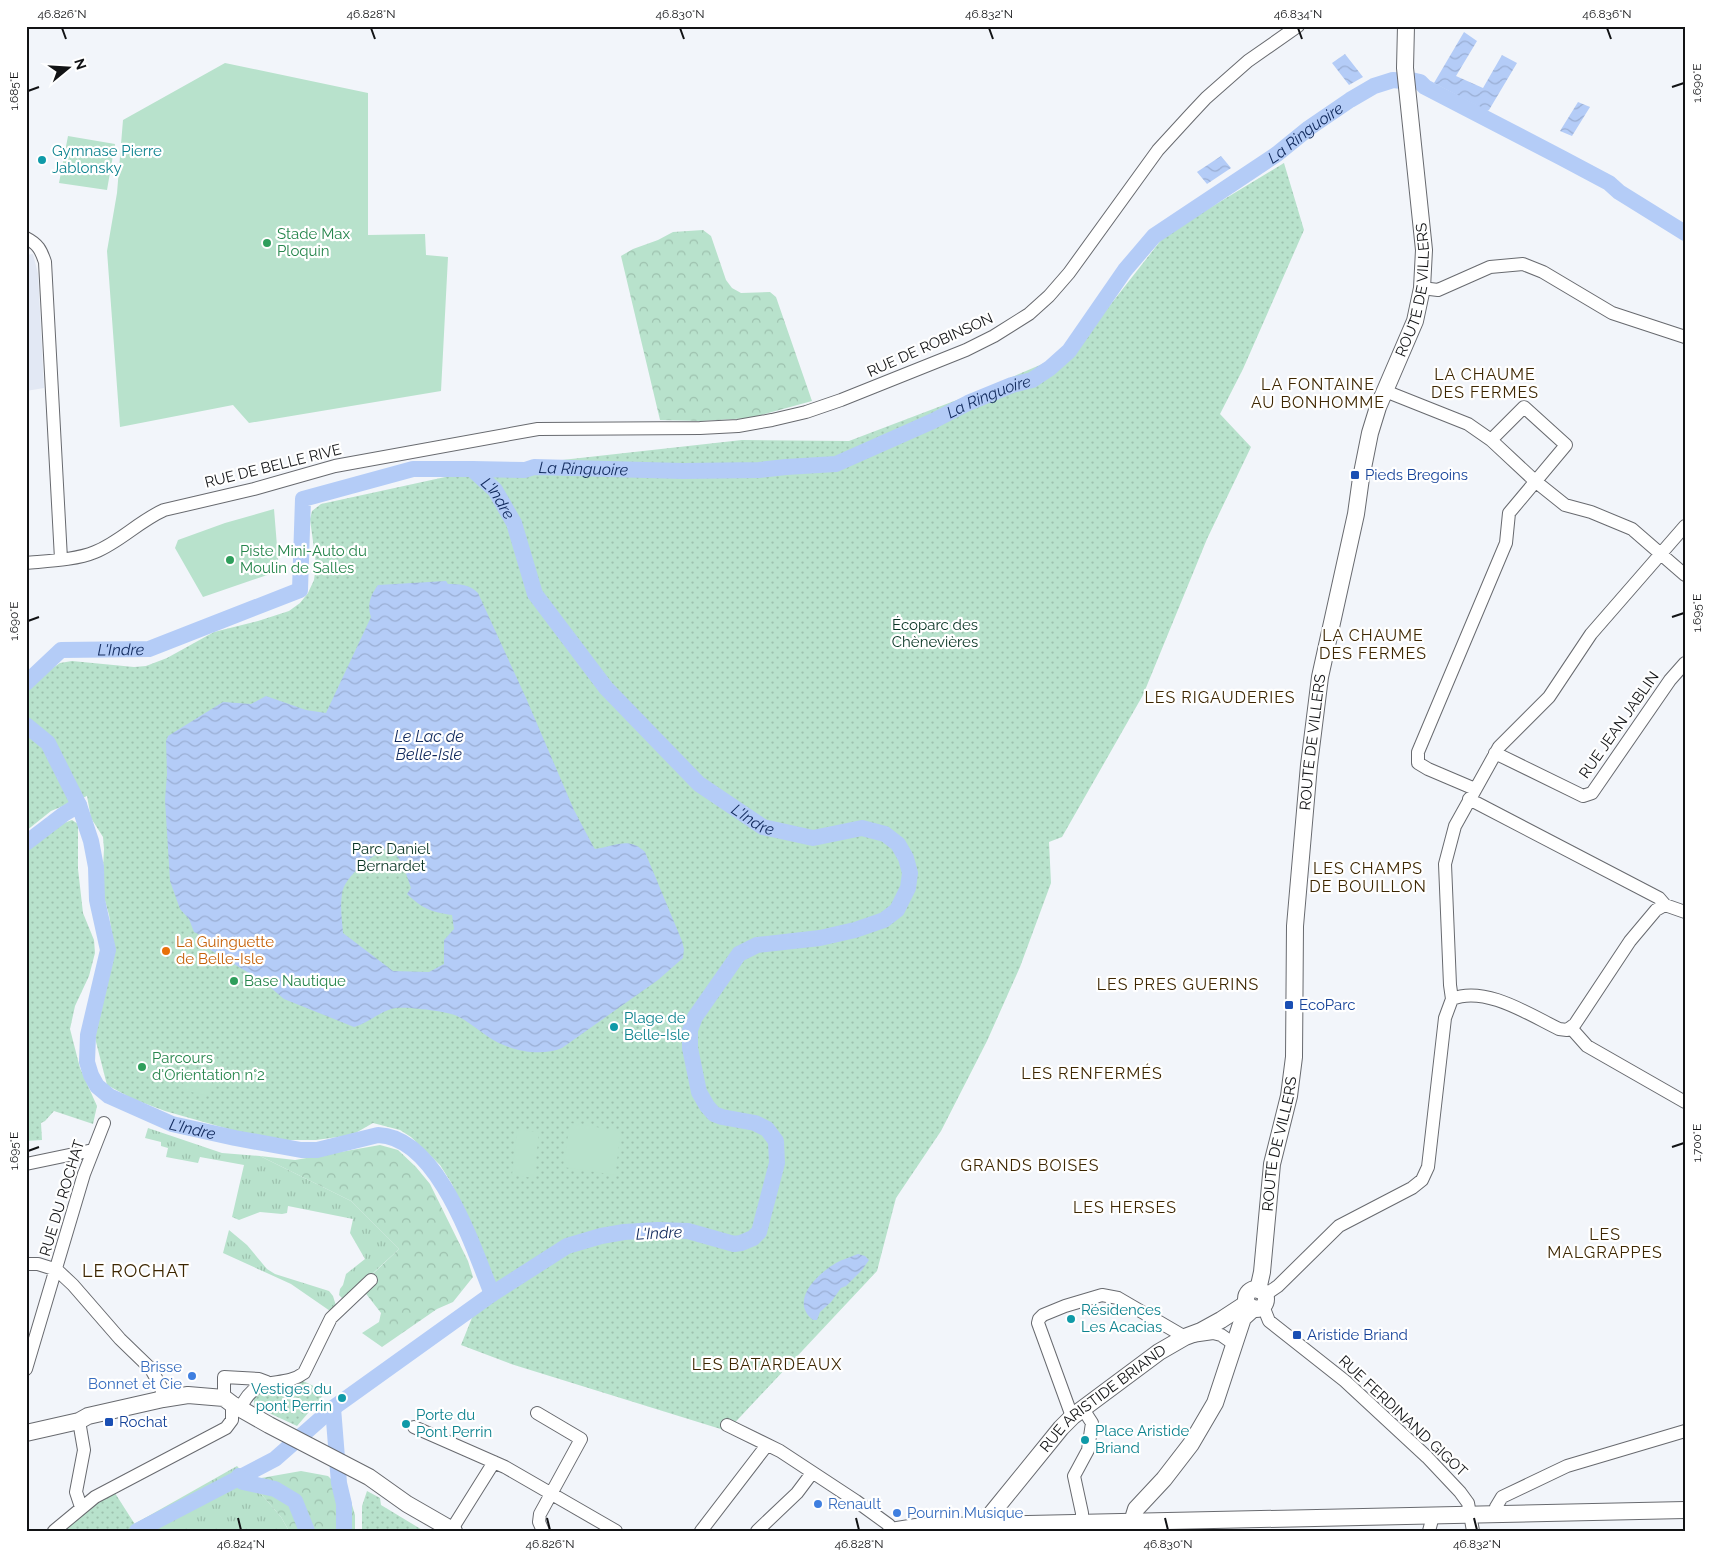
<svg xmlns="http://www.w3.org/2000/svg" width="1711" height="1557" font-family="Raleway,sans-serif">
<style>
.built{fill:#e2e8f4}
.grass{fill:url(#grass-tufts)}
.forest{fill:url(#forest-crowns)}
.park{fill:url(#park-dots)}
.pitch{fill:#b8e2cc}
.water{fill:url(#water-waves);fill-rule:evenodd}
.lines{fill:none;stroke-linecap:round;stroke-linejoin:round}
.river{stroke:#b4ccf7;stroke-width:16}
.minor-casing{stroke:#686a6f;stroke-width:14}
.major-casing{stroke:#686a6f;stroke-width:18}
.minor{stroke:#fff;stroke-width:12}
.major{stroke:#fff;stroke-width:16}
.ticks{fill:none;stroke:#121315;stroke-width:2}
.culture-dot{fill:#0f9aa8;stroke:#fff;stroke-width:2}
.leisure-dot{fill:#2e9e5b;stroke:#fff;stroke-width:2}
.transit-dot{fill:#1a4fb4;stroke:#fff;stroke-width:2}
.food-dot{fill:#e8710a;stroke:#fff;stroke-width:2}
.shop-dot{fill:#3f7fe0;stroke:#fff;stroke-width:2}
.labels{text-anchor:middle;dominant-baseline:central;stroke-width:4.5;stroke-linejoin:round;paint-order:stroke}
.culture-label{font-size:15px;fill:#0d838f;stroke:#fff;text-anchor:start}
.leisure-label{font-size:15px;fill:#27864d;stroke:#fff;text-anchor:start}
.street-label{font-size:15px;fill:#121315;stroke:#fff}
.transit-label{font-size:15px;fill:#164399;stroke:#fff;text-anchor:start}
.park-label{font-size:15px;fill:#083423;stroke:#fff}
.food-label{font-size:15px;fill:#c56008;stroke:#fff;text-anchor:start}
.shop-label{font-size:15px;fill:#366cbe;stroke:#fff;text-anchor:start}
.water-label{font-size:16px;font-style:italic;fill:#112a5d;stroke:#fff}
.neighbourhood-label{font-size:16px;letter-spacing:1px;fill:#3d2601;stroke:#fff}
.quarter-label{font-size:18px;letter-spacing:1px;fill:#3d2601;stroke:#fff}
.neatline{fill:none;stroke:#121315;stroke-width:2}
.ticks-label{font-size:12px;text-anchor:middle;fill:#121315}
</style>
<defs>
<pattern id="grass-tufts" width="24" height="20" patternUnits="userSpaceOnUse" patternTransform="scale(1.25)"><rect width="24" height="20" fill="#b8e2cc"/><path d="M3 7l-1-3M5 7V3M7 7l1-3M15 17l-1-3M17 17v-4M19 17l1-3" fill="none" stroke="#9dc1ae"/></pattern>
<pattern id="forest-crowns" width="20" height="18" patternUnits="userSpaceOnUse" patternTransform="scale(1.25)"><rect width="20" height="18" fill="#b8e2cc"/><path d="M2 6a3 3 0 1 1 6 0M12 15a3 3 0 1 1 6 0" fill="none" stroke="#9dc1ae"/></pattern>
<pattern id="park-dots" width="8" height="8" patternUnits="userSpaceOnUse" patternTransform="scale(1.25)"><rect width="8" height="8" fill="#b8e2cc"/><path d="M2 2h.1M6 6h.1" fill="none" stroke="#9dc1ae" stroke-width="1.8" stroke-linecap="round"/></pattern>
<pattern id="water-waves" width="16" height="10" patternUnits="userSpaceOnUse" patternTransform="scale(1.25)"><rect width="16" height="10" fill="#b4ccf7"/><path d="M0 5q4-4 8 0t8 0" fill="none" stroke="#9aaed3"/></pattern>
</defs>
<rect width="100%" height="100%" fill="#f2f5fa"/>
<path class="built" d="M33,254l5,20 6,114 -18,3v-136z"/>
<path class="grass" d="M148,1128l74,25 38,3 91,45 48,48 -55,51 -5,-5 1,-6 3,-4 3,-11 19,-15 -15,-26 3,-14 -65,-13 -1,7 -5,1 -22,-2 -21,8 -7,-3 12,-52 -44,-8 -2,6 -32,-6 2,-9 -7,-2v-4l-16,-4z
M229,1230l18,15 20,24 8,5 54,17 4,5 4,13 -4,4 -42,-29 -68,-31z
M237,1466l44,51 8,14h-167z"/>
<path class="forest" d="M703,230l8,6 15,44 6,8 9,5 29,-1 6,5 36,104 -62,17 -50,3 -40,-1 -39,-164 12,-7 25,-9 15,-8z
M380,1145l18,5 18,17 14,17 38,77 5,16 -20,25 -16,7 -55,38 -20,-14 17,-11 2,-9 -21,-27 39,-37 -48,-48 -91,-45 35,4z
M301,1471l27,5 22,22 5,17v16h-66l-8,-14 -32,-37z"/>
<path class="park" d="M1284,163l20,67 -61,139 -23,45 31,33 -44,92 -64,156 -81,142 -13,5 2,41 -31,84 -33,74 -46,90 -45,67 -19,73 -150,160 -216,-67 -50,-19 29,-72 -5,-4 -11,-21 -22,-64 -12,-19 -29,-28 -11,-7 -27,-7 -21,12 -36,5h-33l-37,-6 -81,-23 -32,-12 -26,-14 -12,-47 20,-86 -6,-37 -7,-25 2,-41 -1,-12 -12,-19 -4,-22 -36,15 -25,20v-145l34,-23 12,-2 62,6 12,-1 21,-8 47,-26 44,-11 31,-10 11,-8 8,-10 6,-13 2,-16 -6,-45 2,-8 9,-7 138,-30 11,2 11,-7 261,-29 107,1 121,-46 105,-45 90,-115z
M72,820l6,4v45l5,44 11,27 1,13 -6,23 -14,30 -5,23 10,39 17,38 -4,18 -39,-13 -9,10 -4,2 1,17 -16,1v-289c14,-12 28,-26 46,-32z
M299,1379l27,13 -29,34 -43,-20v-9l13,-10z
M113,1490l23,36 -6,5h-69z
M367,1491l13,7 1,7 43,26h-62v-25z"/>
<path class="pitch" d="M225,63l143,30v142l57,-1 1,21 22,2 -7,134 -192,32 -16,-18 -113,22 -13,-176 10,-58 6,-73z
M68,136l47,8 -8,46 -48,-7z
M274,509l5,62 -76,26 -28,-49 3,-8 47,-17z
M185,1075l27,6 -3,15 -27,-6z
M570,1123l51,8 -6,44 -52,-8z
M517,1130l22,2 -5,46 -22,-3z"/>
<path class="water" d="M1464,32l13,9 -21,35 27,12 19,-33 15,8 -28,47 -2,1 -53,-28z
M1345,54l18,23 -14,8 -17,-22z
M1578,102l12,5 -18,29 -12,-5z
M1221,156l10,12 -24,16 -10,-12z
M446,581l2,3c12,0 21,0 30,9l48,105 48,112 19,36 2,3c20,-3 34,-13 50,3l37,89 2,8 -1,9 -25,22 -96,68c-16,7 -40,5 -56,-2 -18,-6 -32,-22 -49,-30 -12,-5 -48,-9 -61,-8 -15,2 -27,15 -42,19l-70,-28 -20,-17 -55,-33 -9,-14 -6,-3 -5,-13 -9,-10 -10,-28 -5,-81 2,-26 -1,-33 2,-5 55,-34 28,2 15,-8 40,14 20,3 45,-96c-4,-12 -1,-21 7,-32zM390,846l13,19 8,23 -4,6c16,15 24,18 45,21l2,14 -10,11v24l-15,8 -36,-1 -50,-38c-1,-13 -3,-26 -1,-39 2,-18 32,-40 48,-48z
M858,1254l7,2 4,4 -7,10 -16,16 -5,2 -10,14 -11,10 -3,8h-4c-24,-19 4,-46 23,-57 7,-4 15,-6 22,-9z"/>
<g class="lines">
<g class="river">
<path d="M1411,80l9,2 5,5 137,71 47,25 10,9 66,41"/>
<path id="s1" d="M472,469l53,1 9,-3 149,4 76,-1 27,-3 50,-3 97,-43 35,-18 44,-18 20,-5 18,-12 19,-17 56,-81 29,-34 123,-82 32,-26 41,-28 24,-14 19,-6 9,1"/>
<path id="s2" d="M26,683l35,-33 88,-1 151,-59 3,-91 110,-30h59l23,21 19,33 21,71 71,94 93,96 64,43 50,11 49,-10 23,6 13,10 8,14 4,15 -2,15 -11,22 -13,10 -29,10 -35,8 -63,7 -18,9 -44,63 -5,13v18l9,44 8,14 7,8 8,3 33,6 12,6 9,12 1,22 -18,69 -6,6 -12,5 -7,1 -46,-13 -31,-1 -33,2 -23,4 -34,10 -75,48 -159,114 -58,51 -138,72"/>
<path d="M26,725l22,18 31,62"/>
<path id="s3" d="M26,843l38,-29 15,-9 12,36 5,26 1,33 11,50 -20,85 -1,27 4,13 6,11 12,10 63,28 63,14 66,12h16l61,-15c60,2 95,112 114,159"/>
<path d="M333,1408l6,75 5,21v27"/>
<path d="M239,1476l4,6 32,7 20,12 12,30"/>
</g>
<g class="minor-casing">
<path id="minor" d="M26,238c12,6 15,12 19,24l16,297
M1422,288l16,2 52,-23 33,-3 20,8 69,41 73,24
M1385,391l83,33 23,16 44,41 30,24 26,7 41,17 53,46
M26,563c21,-2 50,-3 69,-11 25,-10 44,-31 69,-42l90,-21 81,-23 203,-37 162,-1 38,-2 34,-6 34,-8 35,-12 125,-50 28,-14 35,-22 20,-18 20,-23 89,-123 33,-36 15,-16 42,-37 50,-35
M1495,753l88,43 9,-3 78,-113 15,-17
M1475,789l-47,-20 -10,-6v-11l88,-209 3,-30 57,-68 -42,-38 -33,33
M1469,799l190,99 6,7
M1452,999c33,-14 78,16 107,30l8,1 8,-6 55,-83 26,-31 9,-5 20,7
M1571,1028l16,18 98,56
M26,1164l67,-14
M26,1264h12l19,6 16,15 47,54 31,30 10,18 2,12
M1265,1295l13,-9 61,-60 73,-38 10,-8 6,-13 17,-149 7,-19 -2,-14 -5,-121 10,-38 44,-79 50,-50 42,-63 94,-108
M1263,1306l6,15 76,60 82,76 33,35 8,11 5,28
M26,1369l58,-195 20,-51
M224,1398v-21l35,2 8,3
M240,1409c18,-39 40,-18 64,-36l27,-55 40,-38
M537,1413l44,26 -41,75 -1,8 4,9
M1073,1416l-3,-5 -32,-88 1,-4 4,-4 22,-9 37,-11 16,3 67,39 28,-4 8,2 13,9
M79,1421l5,29 -8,42 5,15
M727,1425l53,26 76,50 33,24 2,6
M414,1427l91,40 111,64
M1495,1514l1,-7 6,-10 65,-31 118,-35
M1082,1523v-10l-8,-37 14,-26 4,-27 -9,-14
M452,1529l42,-67
M54,1531l41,-34 131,-69 6,-8v-16
M701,1531l66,-86
M757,1531l40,-38 15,-20
M1429,1531l4,-15"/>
</g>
<g class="major-casing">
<g id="major">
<circle cx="1256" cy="1299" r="10"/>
<path id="s4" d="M1258,1290l4,-18 10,-108 17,-68 5,-39 1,-131 14,-161 11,-88 36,-163 5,-36 9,-45 8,-26 37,-86 7,-33 2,-38 -19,-182 1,-42"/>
<path d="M26,1433l53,-12 9,-5 75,-17 25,-4 36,3 8,6 37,21 100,52 38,27 47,27"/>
<path d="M1132,1522l4,-13 28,-30 27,-35 24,-41 28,-85 11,-10"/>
<path id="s5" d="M984,1525l8,-12 69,-85 12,-12 86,-64 26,-15 16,-6 20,-11 26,-17"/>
<path d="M891,1531l25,-4 68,-2 701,-15"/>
</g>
</g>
<use href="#minor" class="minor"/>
<use href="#major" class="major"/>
</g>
<path class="ticks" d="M62,28l4,11M371,28l4,11M680,28l4,11M989,28l4,11M1298,28l4,11M1607,28l4,11M1672,87l12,-4M28,91l11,-4M1672,617l12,-4M28,621l11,-4M1672,1147l12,-4M28,1151l11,-4M238,1518l3,12M547,1518l3,12M856,1518l3,12M1165,1518l3,12M1474,1518l3,12"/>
<g class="culture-dot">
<circle cx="42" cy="160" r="5"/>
<circle cx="614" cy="1027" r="5"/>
<circle cx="1071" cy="1319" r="5"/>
<circle cx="342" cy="1398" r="5"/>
<circle cx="406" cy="1424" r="5"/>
<circle cx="1085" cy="1440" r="5"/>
</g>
<g class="leisure-dot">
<circle cx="267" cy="243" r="5"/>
<circle cx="230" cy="560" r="5"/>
<circle cx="234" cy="981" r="5"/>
<circle cx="142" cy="1067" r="5"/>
</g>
<g class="transit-dot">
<rect x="1350" y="470" width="10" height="10" rx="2.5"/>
<rect x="1284" y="1000" width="10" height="10" rx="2.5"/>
<rect x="1292" y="1330" width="10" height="10" rx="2.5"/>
<rect x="104" y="1417" width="10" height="10" rx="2.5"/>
</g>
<circle class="food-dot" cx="166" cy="951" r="5"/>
<g class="shop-dot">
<circle cx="192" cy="1376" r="5"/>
<circle cx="818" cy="1504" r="5"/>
<circle cx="897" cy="1513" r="5"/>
</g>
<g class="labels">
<g class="culture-label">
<text x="52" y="151">Gymnase Pierre<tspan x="52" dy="17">Jablonsky</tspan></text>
<text x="624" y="1018">Plage de<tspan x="624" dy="17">Belle-Isle</tspan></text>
<text x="1081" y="1310">Résidences<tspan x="1081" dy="17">Les Acacias</tspan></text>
<text x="332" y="1389" text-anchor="end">Vestiges du<tspan x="332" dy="17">pont Perrin</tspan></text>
<text x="416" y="1415">Porte du<tspan x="416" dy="17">Pont Perrin</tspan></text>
<text x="1095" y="1431">Place Aristide<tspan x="1095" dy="17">Briand</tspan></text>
</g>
<g class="leisure-label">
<text x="277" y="234">Stade Max<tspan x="277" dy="17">Ploquin</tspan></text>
<text x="240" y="551">Piste Mini-Auto du<tspan x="240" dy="17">Moulin de Salles</tspan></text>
<text x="244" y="981">Base Nautique</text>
<text x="152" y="1058">Parcours<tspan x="152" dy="17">d'Orientation n°2</tspan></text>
</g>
<g class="street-label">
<text stroke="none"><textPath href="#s4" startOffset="1018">ROUTE DE VILLERS</textPath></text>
<text transform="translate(930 345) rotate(-24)">RUE DE ROBINSON</text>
<text transform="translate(273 466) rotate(-14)">RUE DE BELLE RIVE</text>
<text transform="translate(1619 725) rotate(-55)">RUE JEAN JABLIN</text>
<text stroke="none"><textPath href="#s4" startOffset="552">ROUTE DE VILLERS</textPath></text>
<text stroke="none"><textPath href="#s4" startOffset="148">ROUTE DE VILLERS</textPath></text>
<text transform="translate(62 1198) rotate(-73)">RUE DU ROCHAT</text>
<text stroke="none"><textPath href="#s5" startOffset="175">RUE ARISTIDE BRIAND</textPath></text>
<text transform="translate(1403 1416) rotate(43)">RUE FERDINAND GIGOT</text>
</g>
<g class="transit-label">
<text x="1365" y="475">Pieds Bregoins</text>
<text x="1299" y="1005">EcoParc</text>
<text x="1307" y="1335">Aristide Briand</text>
<text x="119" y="1422">Rochat</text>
</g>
<g class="park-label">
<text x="935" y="625">Écoparc des<tspan x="935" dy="17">Chènevières</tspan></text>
<text x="391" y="849">Parc Daniel<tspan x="391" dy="17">Bernardet</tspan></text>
</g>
<g class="food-label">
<text x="176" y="942">La Guinguette<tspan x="176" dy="17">de Belle-Isle</tspan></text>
</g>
<g class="shop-label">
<text x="182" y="1367" text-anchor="end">Brisse<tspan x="182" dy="17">Bonnet et Cie</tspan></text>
<text x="828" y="1504">Renault</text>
<text x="907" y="1513">Pournin Musique</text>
</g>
<g class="water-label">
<text stroke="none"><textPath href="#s1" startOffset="952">La Ringuoire</textPath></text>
<text stroke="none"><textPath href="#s1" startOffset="532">La Ringuoire</textPath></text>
<text stroke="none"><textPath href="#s1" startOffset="112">La Ringuoire</textPath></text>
<text stroke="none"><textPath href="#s2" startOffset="602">L'Indre</textPath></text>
<text stroke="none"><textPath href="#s2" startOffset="108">L'Indre</textPath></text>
<text x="429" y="736">Le Lac de<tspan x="429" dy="18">Belle-Isle</tspan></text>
<text stroke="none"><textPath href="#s2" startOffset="1022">L'Indre</textPath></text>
<text stroke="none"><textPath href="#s3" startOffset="460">L'Indre</textPath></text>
<text transform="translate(659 1233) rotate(-3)">L'Indre</text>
</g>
<g class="neighbourhood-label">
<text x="1485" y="374">LA CHAUME<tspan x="1485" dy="18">DES FERMES</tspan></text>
<text x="1318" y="384">LA FONTAINE<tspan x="1318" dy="18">AU BONHOMME</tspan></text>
<text x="1373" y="635">LA CHAUME<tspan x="1373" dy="18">DES FERMES</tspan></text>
<text x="1220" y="697">LES RIGAUDERIES</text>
<text x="1368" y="868">LES CHAMPS<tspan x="1368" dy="18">DE BOUILLON</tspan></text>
<text x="1178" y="984">LES PRES GUERINS</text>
<text x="1092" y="1073">LES RENFERMÉS</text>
<text x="1030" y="1165">GRANDS BOISES</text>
<text x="1125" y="1207">LES HERSES</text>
<text x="1605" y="1234">LES<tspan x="1605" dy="18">MALGRAPPES</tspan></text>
<text x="767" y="1364">LES BATARDEAUX</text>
</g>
<g class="quarter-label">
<text x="136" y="1270">LE ROCHAT</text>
</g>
</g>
<rect width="1711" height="1557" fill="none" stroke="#ffffff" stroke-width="55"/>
<g transform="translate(68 68) rotate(72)" stroke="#ffffff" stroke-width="4" paint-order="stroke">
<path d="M0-4L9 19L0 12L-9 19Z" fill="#121315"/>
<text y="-8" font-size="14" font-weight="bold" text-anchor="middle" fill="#121315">N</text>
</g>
<rect x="28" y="28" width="1656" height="1502" class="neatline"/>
<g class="ticks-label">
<text x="62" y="18">46.826°N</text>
<text x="371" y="18">46.828°N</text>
<text x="680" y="18">46.830°N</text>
<text x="989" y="18">46.832°N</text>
<text x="1298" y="18">46.834°N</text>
<text x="1607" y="18">46.836°N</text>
<text transform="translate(1697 83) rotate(-90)" y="4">1.690°E</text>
<text transform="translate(14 91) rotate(-90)" y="4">1.685°E</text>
<text transform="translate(1697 613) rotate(-90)" y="4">1.695°E</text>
<text transform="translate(14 621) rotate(-90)" y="4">1.690°E</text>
<text transform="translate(1697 1143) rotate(-90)" y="4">1.700°E</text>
<text transform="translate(14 1151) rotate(-90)" y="4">1.695°E</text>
<text x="241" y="1548">46.824°N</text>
<text x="550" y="1548">46.826°N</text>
<text x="859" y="1548">46.828°N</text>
<text x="1168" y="1548">46.830°N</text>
<text x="1477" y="1548">46.832°N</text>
</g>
</svg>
